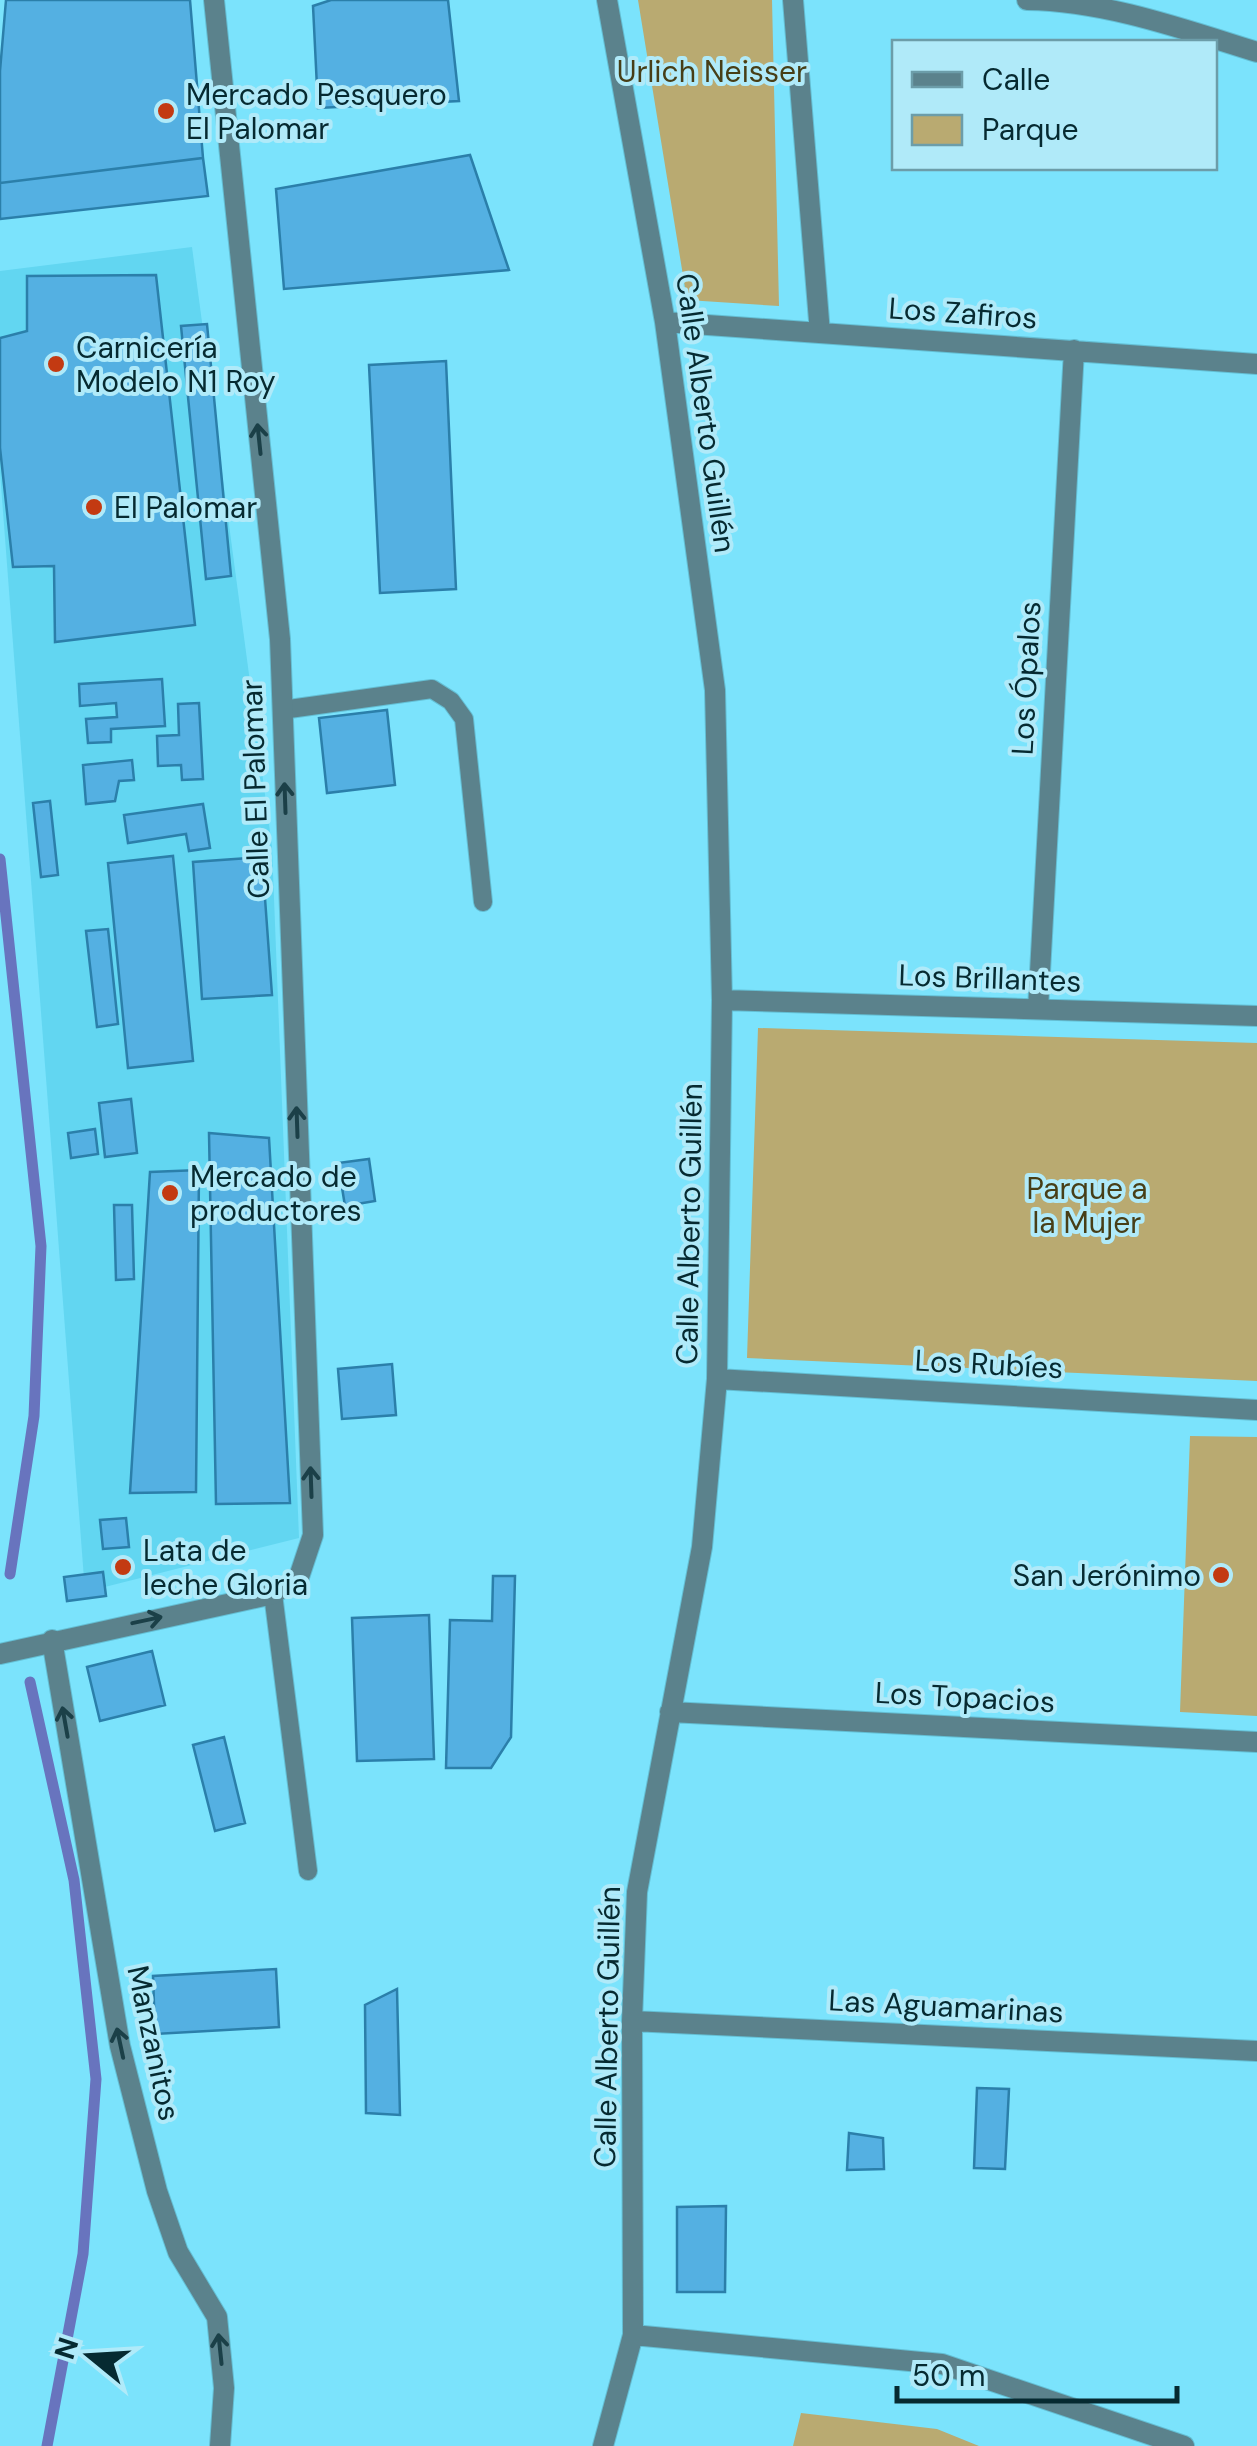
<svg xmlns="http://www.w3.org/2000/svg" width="1257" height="2446" font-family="'DM Sans',sans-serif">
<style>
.built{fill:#62d6f1}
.green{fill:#b9aa71}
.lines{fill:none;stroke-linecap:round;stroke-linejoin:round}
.stream{stroke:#6874be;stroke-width:11}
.building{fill:#54b0e2;stroke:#2b7faa;stroke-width:2.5}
.lane-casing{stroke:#64bed3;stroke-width:20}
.street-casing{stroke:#64bed3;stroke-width:22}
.lane{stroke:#5b828c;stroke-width:18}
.street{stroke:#5b828c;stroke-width:20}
.oneway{stroke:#1b4048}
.poi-dot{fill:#c33a12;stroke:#b0eaf9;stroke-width:4}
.labels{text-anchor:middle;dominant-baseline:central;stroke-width:8;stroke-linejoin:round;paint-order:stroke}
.park-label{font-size:30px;fill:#473e17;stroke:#b0eaf9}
.poi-label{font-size:30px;fill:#062a31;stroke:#b0eaf9;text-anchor:start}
.street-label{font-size:30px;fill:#062a31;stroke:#b0eaf9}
</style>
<rect width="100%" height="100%" fill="#7be3fc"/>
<path class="built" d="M192,247l80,600 27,691 -214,54 -85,-1120v-201z"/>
<path class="green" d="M638,0h134l7,306 -92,-6z
M758,1028l499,15v338l-510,-23z
M1190,1436l67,1v279l-77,-4z
M801,2413l136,16 42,17h-186z"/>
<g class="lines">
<path class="stream" d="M0,859l41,387 -7,170 -24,158
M30,1682l44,198 22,199 -13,175 -36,192"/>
</g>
<path class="building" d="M6,0h184l13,158 -203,25v-112z
M331,0h117l11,101 -141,7 -5,-102z
M470,155l39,115 -225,19 -8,-100z
M203,158l5,38 -208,23v-36z
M156,275l39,350 -140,17 -1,-76 -41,1 -13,-119v-110l27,-7v-55z
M207,324l24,252 -25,3 -25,-253z
M446,361l10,228 -76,4 -11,-228z
M162,679l3,47 -54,3v13l-23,1 -2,-24 31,-2 -1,-14 -36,3 -1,-22z
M199,703l4,76 -21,1 -1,-15 -23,1 -1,-30 22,-1 -1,-31z
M387,710l8,75 -68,8 -8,-75z
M132,760l2,20 -15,1 -4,20 -29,3 -3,-39z
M50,801l8,74 -17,2 -8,-74z
M203,804l7,44 -21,3 -3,-17 -58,9 -4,-28z
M173,856l20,205 -65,7 -20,-205z
M262,857l10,138 -70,4 -9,-137z
M108,929l10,95 -21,3 -11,-96z
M131,1099l6,54 -32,4 -6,-54z
M95,1129l3,25 -27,4 -3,-25z
M209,1133l60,5 21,365 -74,1z
M369,1159l6,42 -30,5 -7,-43z
M199,1170l-3,322 -66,1 20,-321z
M114,1205h18l2,74 -18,1z
M392,1364l4,51 -54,4 -4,-50z
M126,1518l3,29 -26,2 -3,-29z
M103,1572l3,24 -39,5 -3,-24z
M493,1576h22l-4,161 -20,31h-45l4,-148 42,1z
M429,1615l5,144 -77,2 -5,-143z
M152,1651l13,54 -65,16 -13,-54z
M224,1737l21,86 -30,8 -22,-86z
M276,1969l3,58 -124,7 -2,-58z
M397,1989l3,126 -34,-2 -1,-108z
M977,2088l32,1 -4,80 -31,-1z
M849,2133l34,5 1,31 -37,1z
M726,2206l-1,86h-48v-85z"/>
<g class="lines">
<g class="lane-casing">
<path id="lane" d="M282,710l150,-21 19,12 13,18 19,183
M273,1594l35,277"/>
</g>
<g class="street-casing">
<path id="street" d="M793,0l27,333
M1027,0c78,1 156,29 230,52
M665,322l592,42
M722,1000l535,16
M1038,1009l36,-659
M717,1379l540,31
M52,1640l68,406 37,145 21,61 39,65 7,71 -4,58
M0,1654l273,-60 26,-17 14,-42 -33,-896 -66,-639
M670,1712l587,30
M632,2021l625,30
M633,2335l309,29 242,82
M603,2446l30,-111 -1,-314 5,-129 65,-345 15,-168 5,-379 -7,-310 -50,-368 -58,-322"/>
</g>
<use href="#lane" class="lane"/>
<use href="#street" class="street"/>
</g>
<defs><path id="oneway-shaft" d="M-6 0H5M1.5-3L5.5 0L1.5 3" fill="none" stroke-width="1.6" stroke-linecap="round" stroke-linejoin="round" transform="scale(2.5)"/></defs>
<g class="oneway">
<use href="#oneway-shaft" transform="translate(259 439) rotate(-96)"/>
<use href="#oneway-shaft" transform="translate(285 798) rotate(-92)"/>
<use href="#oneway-shaft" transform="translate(297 1122) rotate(-92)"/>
<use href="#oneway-shaft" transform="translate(311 1482) rotate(-92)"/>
<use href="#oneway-shaft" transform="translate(147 1620) rotate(-12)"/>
<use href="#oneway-shaft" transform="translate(65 1722) rotate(-100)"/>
<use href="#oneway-shaft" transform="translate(120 2043) rotate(-102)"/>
<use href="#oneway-shaft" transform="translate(220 2349) rotate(-96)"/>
</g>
<g class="poi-dot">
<circle cx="166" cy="111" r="10"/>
<circle cx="56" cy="364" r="10"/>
<circle cx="94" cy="507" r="10"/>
<circle cx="170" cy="1193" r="10"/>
<circle cx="123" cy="1567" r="10"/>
<circle cx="1221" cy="1575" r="10"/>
</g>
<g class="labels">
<g class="park-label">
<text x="712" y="71">Urlich Neisser</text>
<text x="1087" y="1188">Parque a<tspan x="1087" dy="34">la Mujer</tspan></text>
</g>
<g class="poi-label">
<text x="186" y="94">Mercado Pesquero<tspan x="186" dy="34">El Palomar</tspan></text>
<text x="76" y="347">Carnicería<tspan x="76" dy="34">Modelo N1 Roy</tspan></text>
<text x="114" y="507">El Palomar</text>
<text x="190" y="1176">Mercado de<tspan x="190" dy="34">productores</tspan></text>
<text x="143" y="1550">Lata de<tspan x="143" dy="34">leche Gloria</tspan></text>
<text x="1201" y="1575" text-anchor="end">San Jerónimo</text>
</g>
<g class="street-label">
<text transform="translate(963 313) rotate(4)">Los Zafiros</text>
<text transform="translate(706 413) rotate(82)">Calle Alberto Guillén</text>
<text transform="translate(1026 678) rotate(-87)">Los Ópalos</text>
<text transform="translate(255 789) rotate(-92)">Calle El Palomar</text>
<text transform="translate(990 978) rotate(2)">Los Brillantes</text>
<text transform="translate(689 1224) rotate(-89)">Calle Alberto Guillén</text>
<text transform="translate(989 1364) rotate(3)">Los Rubíes</text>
<text transform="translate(965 1697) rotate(3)">Los Topacios</text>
<text transform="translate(946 2006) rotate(3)">Las Aguamarinas</text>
<text transform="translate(607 2027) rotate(-89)">Calle Alberto Guillén</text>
<text transform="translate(154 2043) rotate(78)">Manzanitos</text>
</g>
</g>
<rect x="892" y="40" width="325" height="130" fill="#b0eaf9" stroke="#6c9da9" stroke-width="2.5"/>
<rect x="912" y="72" width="50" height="15" fill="#5b828c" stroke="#6c9da9" stroke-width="2.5"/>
<text x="982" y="90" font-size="30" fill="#062a31">Calle</text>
<rect x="912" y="115" width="50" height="30" fill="#b9aa71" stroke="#6c9da9" stroke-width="2.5"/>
<text x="982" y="140" font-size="30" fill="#062a31">Parque</text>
<g transform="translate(90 2356) rotate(288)" stroke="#b0eaf9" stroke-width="8" paint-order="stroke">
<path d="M0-8L18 38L0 25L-18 38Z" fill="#062a31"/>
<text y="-15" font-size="28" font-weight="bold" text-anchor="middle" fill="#062a31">N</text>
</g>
<path d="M897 2386v15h280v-15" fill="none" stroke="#062a31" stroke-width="5"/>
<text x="912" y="2386" font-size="30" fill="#062a31" stroke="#b0eaf9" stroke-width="8" paint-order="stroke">50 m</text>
</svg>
